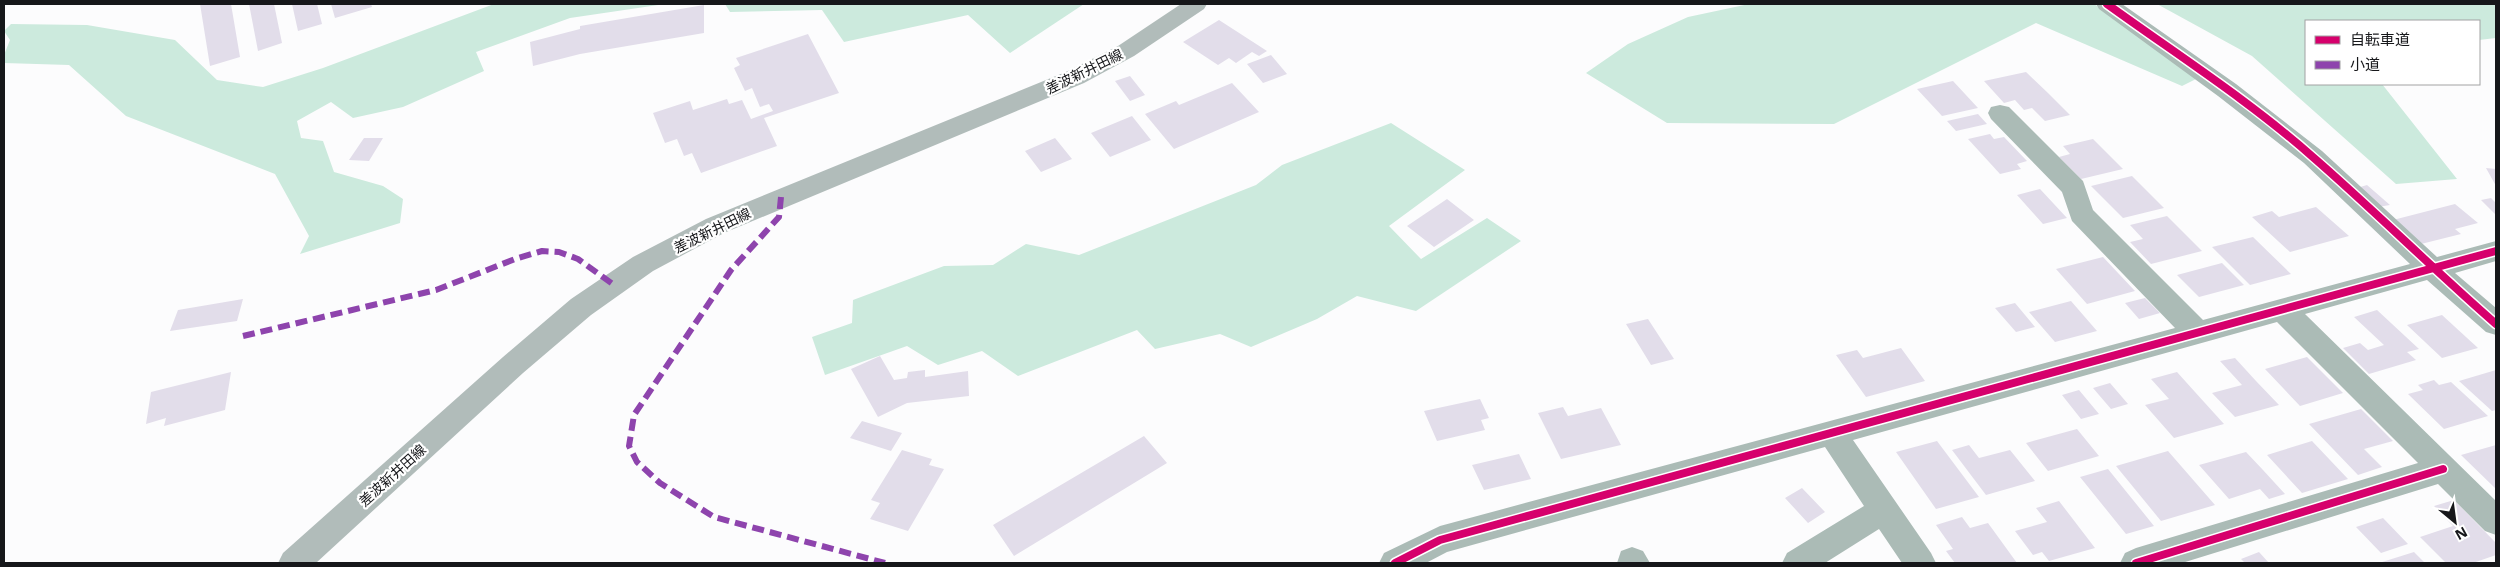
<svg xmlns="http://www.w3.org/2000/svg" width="2500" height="567" font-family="'Noto Sans','Noto Sans JP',sans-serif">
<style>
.green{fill:#cceadd}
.building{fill:#e2ddea}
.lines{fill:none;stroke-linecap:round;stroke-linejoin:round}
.minor{fill:#abbbb6;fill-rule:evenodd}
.major{fill:#b1bcba;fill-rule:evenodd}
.quiet{stroke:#8e44ad;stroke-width:6;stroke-dasharray:12 6;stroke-linecap:butt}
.cycleway-casing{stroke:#fff;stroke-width:11}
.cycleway{stroke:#d6006c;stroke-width:8}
.labels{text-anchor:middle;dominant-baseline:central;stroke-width:4.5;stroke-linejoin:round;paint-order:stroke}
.street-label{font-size:14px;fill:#16171a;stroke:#fff}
</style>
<rect width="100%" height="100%" fill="#fcfcfd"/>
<path class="green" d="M494,4h171l-95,14 -94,34 8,19 -81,36 -50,11 -22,-16 -34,19 4,17 22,3 11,31 49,14 20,13 -3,24 -100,31 9,-18 -34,-62 -149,-58 -57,-51 -65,-2v-8l6,-15 -6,-9 7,-7 76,1 88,15 42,40 46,7 60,-19z
M725,4h359l-74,49 -42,-38 -124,27 -22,-32 -92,2z
M1749,4h345l104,74 -16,8 -146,-63 -202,101 -167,-1 -81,-50 42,-29 60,-27z
M2157,4h339v34l-17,2v-19h-173v63h76l75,95 -61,5 -144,-128z
M1391,123l74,47 -76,56 32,33 66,-41 34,23 -105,70 -59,-15 -40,23 -66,28 -31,-13 -65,15 -18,-19 -119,46 -36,-25 -44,14 -31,-19 -82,29 -13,-38 40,-14 1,-23 91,-34 49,-1 33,-21 53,11 177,-70 26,-20z"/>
<path class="building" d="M200,4h31l9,53 -30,9z
M249,4h25l8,39 -24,8z
M292,4h25l5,20 -24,7z
M331,4h40l1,3 -37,11z
M704,5v28l-124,21 -47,12 -3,-24 50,-13v-3z
M1219,20l48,31 -8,5 -7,-4 -16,11 -7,-5 -11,7 -35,-23z
M808,34l31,59 -75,25 13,28 -76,27 -9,-20 -8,3 -7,-17 -12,4 -12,-30 37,-12 3,9 34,-11 2,5 13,-4 9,19 22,-8 -4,-7 -9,3 -8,-19 -7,3 -11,-23 6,-3 -4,-7z
M1271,55l16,19 -24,9 -16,-19z
M2026,72l22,21 22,22 -25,6 -13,-13 -8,2 -9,-10 -11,3 -20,-22z
M1130,76l15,19 -15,6 -15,-20z
M1953,81l25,27 -36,8 -25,-27z
M1232,83l27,29 -85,37 -29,-35 31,-13 3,4z
M1978,114l9,10 -31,7 -9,-10z
M1132,116l19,24 -41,17 -19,-24z
M1990,134l4,5 10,-2 23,24 -10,3 4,5 -21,5 -32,-35z
M364,138h19l-14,23 -20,-1z
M1055,138l17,21 -31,13 -16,-21z
M2093,139l30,30 -42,10 -22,-22 11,-3 -7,-8z
M2486,168l10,1v17z
M2132,176l32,32 -41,10 -32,-32z
M2367,185l23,20 -12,2 -21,-19z
M2040,189l27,29 -24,6 -26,-29z
M2491,198l5,5v12l-15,-15z
M1447,199l27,21 -40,27 -27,-21z
M2455,204l23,19 -23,6 6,5 -40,10 -28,-24z
M2316,207l33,29 -59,16 -38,-35 20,-6 7,6z
M2167,216l35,35 -51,13 -21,-22 13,-3 -13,-14z
M2253,237l38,37 -41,11 -38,-38z
M2103,257l32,34 -48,13 -31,-35z
M2222,263l22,22 -45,12 -22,-22z
M2145,298l15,15 -21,6 -14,-16z
M243,299l-6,22 -67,10 8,-21z
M2071,301l26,30 -42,11 -26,-30z
M2015,303l20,24 -19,5 -21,-24z
M2377,310l42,39 -12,3 9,8 -47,14 -26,-26 17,-5 8,7 16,-5 -30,-28z
M2442,315l36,33 -36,10 -35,-33z
M1648,319l26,40 -23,6 -25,-41z
M1901,348l24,33 -59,16 -30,-42 21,-5 6,8z
M880,356l14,24 13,-2 1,-6 17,-2v7l43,-6 1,25 -62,7 -29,14 -27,-48z
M2307,357l36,36 -43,13 -35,-37z
M2235,358l21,23 23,24 -44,12 -23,-24 30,-8 -22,-24z
M2496,370v40l-4,1 -33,-30z
M231,372l-6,38 -61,16 2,-8 -20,6 5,-32z
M2177,372l18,20 29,32 -50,14 -29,-33 24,-6 -18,-20z
M2434,380l5,5 12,-3 37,34 -44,13 -36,-35 15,-4 -5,-5z
M2110,383l18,21 -17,5 -18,-21z
M2079,390l20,24 -18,5 -19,-24z
M1480,399l9,19 -8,2 4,10 -48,11 -13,-30z
M1563,407l5,9 33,-8 20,37 -60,14 -23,-46z
M2361,409l32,32 -29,8 18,18 -24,8 -49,-51z
M862,421l40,12 -11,18 -41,-13z
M2077,429l22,27 -51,15 -22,-28z
M1144,436l23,27 -153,93 -21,-31z
M1937,441l42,56 -43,12 -40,-57z
M2312,441l36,38 -46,14 -35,-38z
M1969,445l10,13 31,-8 25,31 -49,14 -34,-45z
M2496,445v44l-35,-34z
M902,450l30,9 -3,6 15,4 -36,62 -38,-12 10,-16 -9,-3z
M2168,451l47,54 -54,16 -45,-55z
M2246,452l17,18 22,24 -16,5 -9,-10 -31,10 -30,-34z
M1519,454l12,25 -47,11 -12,-25z
M2108,469l46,57 -28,8 -46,-57z
M1802,488l23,24 -17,11 -23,-25z
M2454,500l42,43v12l-23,8h-27l-26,-26 33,-11 -19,-20z
M2059,501l36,47 -46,13 -7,-9 -9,3 -18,-24 32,-9 -11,-14z
M1962,517l8,11 18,-5 29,40h-62l-9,-12 7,-2 -17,-24z
M2383,518l25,26 -27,9 -25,-26z
M2259,552l10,11h-24l-4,-4z
M2414,552l11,11h-46z"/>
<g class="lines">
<path class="minor" d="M2096,4h26l114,80 86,67 115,106 59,-16v20l-41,12 41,35v27l-10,-3 -59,-52 -122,34 191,187v34l-11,-4 -47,-47 -256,79h-62l5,-10 11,-5 282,-85 -141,-141 -424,118 78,113 5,10h-34l-23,-34 -54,34h-43l5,-10 77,-47 -39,-59 -378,105 -21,11h-47l5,-10 56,-27 735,-198 -103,-107 -10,-29 -71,-73 -3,-6 3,-6 9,-2 9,2 74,74 10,29 110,110 207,-56 -106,-101 -86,-67 -119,-87z
M1632,547l11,4 7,12h-33l4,-12z"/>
<path class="major" d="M1181,4h26l-3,5 -70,47 -50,27 -360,150 -71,38 -62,44 -68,58 -207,190h-38l5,-10 220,-196 68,-58 62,-42 73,-38 362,-148 50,-25z"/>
<path class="quiet" d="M781,197l-2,20 -48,53 -97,145 -5,31 8,16 23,21 54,34 171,46
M243,336l193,-46 79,-31 27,-8 17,1 19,7 36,26"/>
<g class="cycleway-casing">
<path id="cycleway" d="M2107,4c69,50 143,97 207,154 62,54 120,112 182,166
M1395,563l45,-23 1056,-289
M2136,563l307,-94"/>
</g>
<use href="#cycleway" class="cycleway"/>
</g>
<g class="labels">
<g class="street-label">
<text transform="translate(1084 71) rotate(-26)">差波新井田線</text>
<text transform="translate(712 230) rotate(-26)">差波新井田線</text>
<text transform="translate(392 475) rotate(-42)">差波新井田線</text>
</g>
</g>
<rect width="2500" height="567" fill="none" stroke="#16171a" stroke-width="10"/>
<rect x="2305" y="20" width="175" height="65" fill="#ffffff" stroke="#a2a2a3"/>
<rect x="2315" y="36" width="25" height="8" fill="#d6006c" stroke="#a2a2a3"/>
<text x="2350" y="45" font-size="15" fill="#16171a">自転車道</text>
<rect x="2315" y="61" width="25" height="8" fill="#8e44ad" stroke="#a2a2a3"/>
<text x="2350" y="70" font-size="15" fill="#16171a">小道</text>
<g transform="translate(2455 522) rotate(151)" stroke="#ffffff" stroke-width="4" paint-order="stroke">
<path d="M0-4L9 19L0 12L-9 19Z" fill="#16171a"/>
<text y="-8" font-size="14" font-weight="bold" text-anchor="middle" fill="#16171a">N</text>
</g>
</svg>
